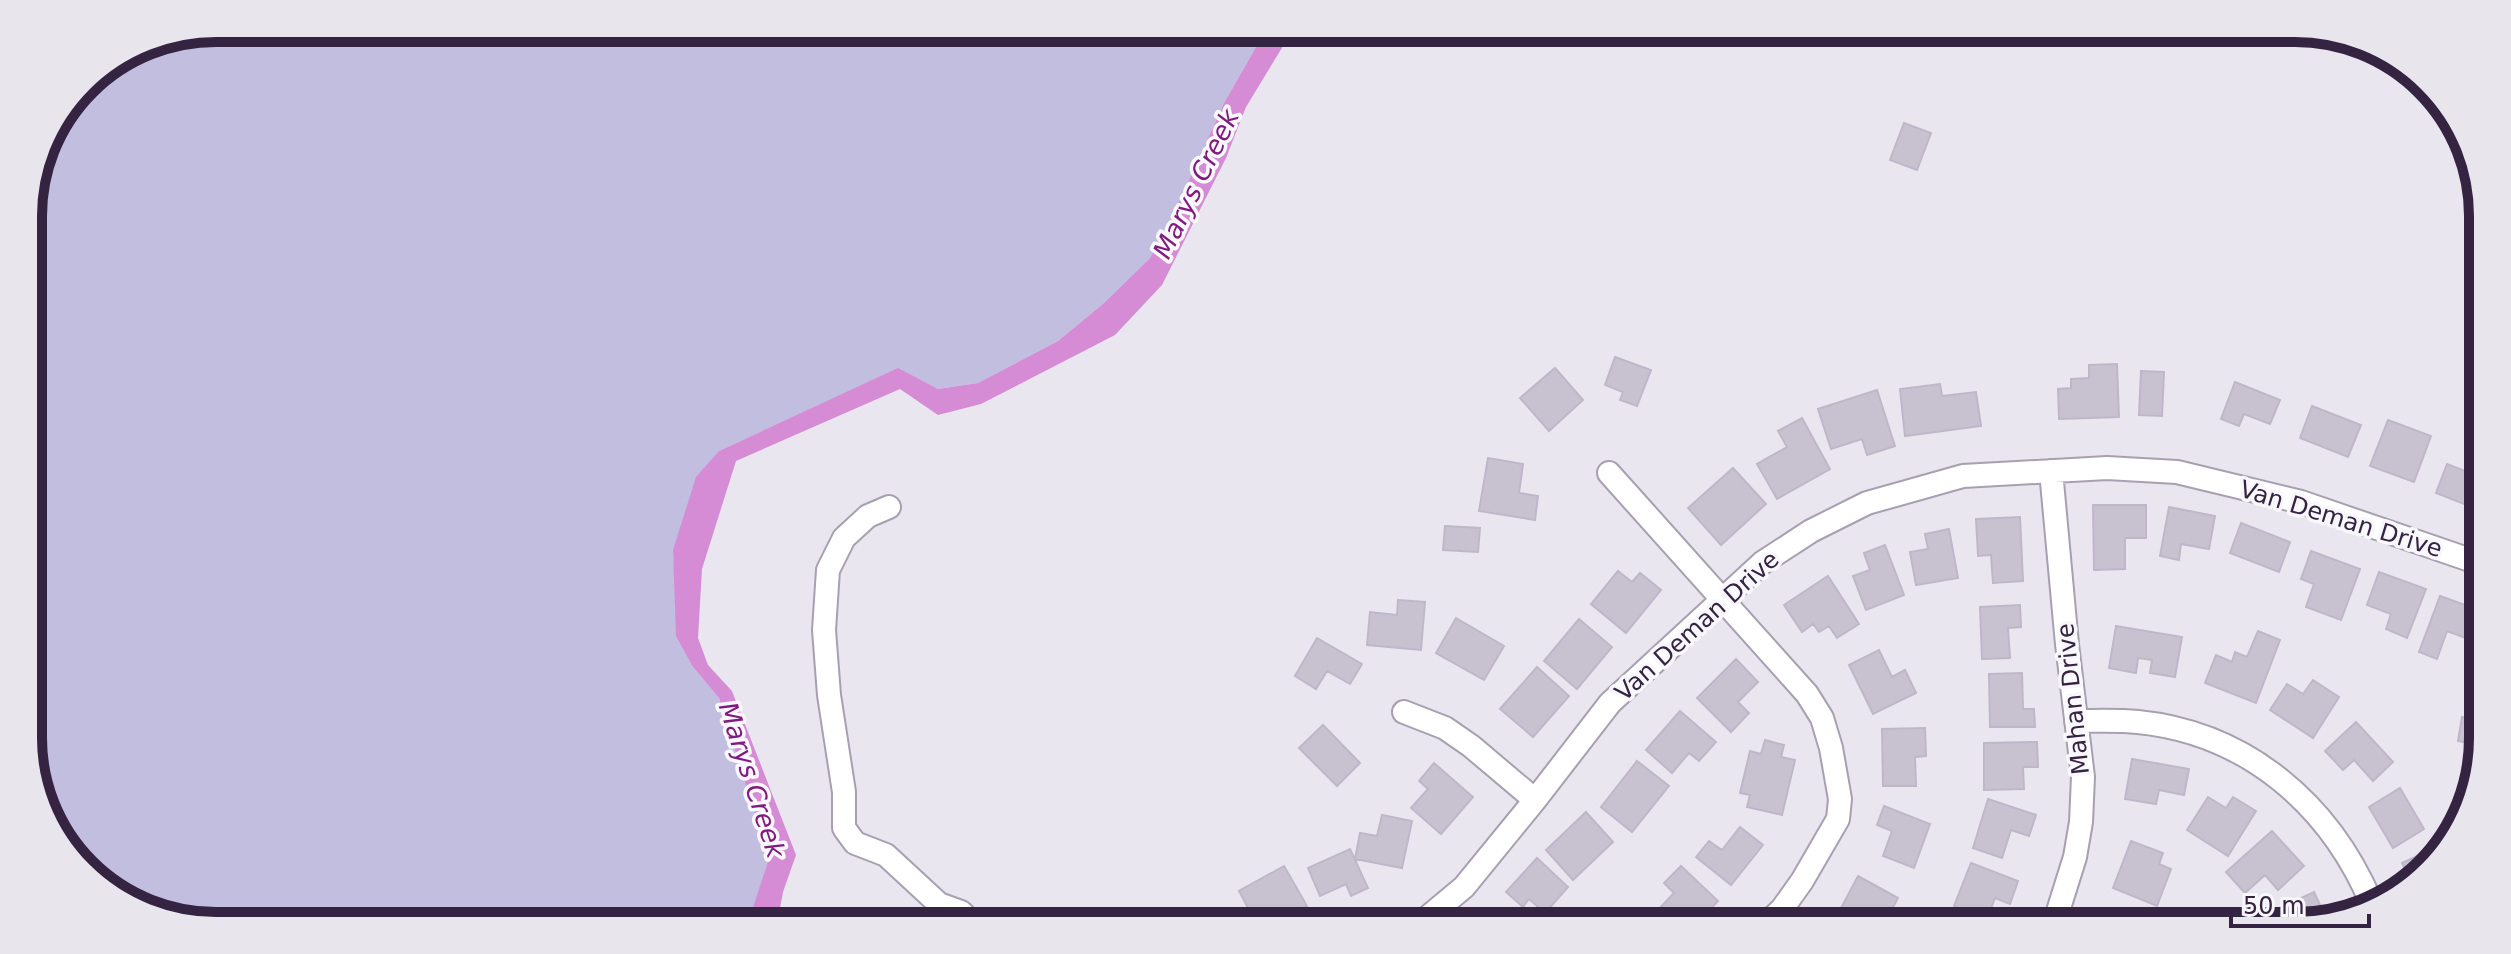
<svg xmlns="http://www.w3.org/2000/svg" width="2511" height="954" font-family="'DejaVu Sans',sans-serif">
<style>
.green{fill:#c2bee0}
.water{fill:#d58cd4}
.building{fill:#c8c2d0;stroke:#bfb7c9;stroke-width:2}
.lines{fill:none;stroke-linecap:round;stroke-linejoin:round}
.minor-casing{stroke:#a8a0b1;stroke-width:26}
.minor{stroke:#fff;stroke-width:22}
.labels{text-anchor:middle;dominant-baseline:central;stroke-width:7;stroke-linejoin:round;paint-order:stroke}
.street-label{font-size:24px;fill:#352342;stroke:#f8f7fb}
.water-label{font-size:26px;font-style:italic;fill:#811a7f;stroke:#f8f7fb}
.rim{fill:none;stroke:#352342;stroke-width:10}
</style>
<rect width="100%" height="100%" fill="#e9e6ef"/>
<path class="green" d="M216,28l1048,5 -40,70 -51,112 -23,43 -46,45 -46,38 -80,42 -40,6 -40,-20 -179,82 -46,99 2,33 18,84 26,31 51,161 -21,60 -594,-3 -81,-54 -42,-88 -4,-571 20,-71 44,-57 52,-33z"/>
<path class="water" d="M1264,33h27l-45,74 -20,51 -64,127 -47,50 -134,69 -43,11 -38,-26 -164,72 -34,108 -4,69 10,27 24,26 64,164 -13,37 -5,27h-29l20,-60 -50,-161 -26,-31 -17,-31 -3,-86 23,-73 23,-26 179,-83 40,21 40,-6 80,-42 46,-38 46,-45 23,-43 51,-112z"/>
<path class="building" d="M1904,123l27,10 -14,37 -27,-10z
M1615,357l36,13 -14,36 -17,-6 3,-8 -18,-7z
M2117,364l2,53 -60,2 -1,-30 13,-1v-9l18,-1v-13z
M1555,368l28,32 -34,31 -29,-33z
M2141,371l23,1 -2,44 -23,-1z
M2235,382l45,18 -10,24 -26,-10 -5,12 -18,-7z
M1940,384l2,12 34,-4 5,34 -76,10 -5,-47z
M1877,390l18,56 -28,9 -5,-16 -31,10 -13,-40z
M2312,406l49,19 -13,32 -48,-19z
M1802,418l28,51 -53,30 -20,-35 30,-17 -9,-16z
M2388,420l43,16 -17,46 -44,-16z
M1488,458l35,6 -4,29 19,3 -3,24 -56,-9z
M2476,459l2,1 -1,49 -41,-16 11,-29 23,9z
M1733,468l33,36 -45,41 -33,-37z
M2093,505h53v33h-21v31l-31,1z
M2169,507l46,9 -6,33 -28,-5 -2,16 -19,-4z
M2020,517l3,64 -30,2 -2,-28 -13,1 -2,-37z
M2241,523l49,19 -11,30 -49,-19z
M1445,526l35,2 -2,24 -35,-2z
M1949,529l9,49 -42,7 -6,-33 18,-3 -3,-15z
M1885,545l19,50 -38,15 -13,-34 17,-6 -6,-17z
M2311,551l49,18 -19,51 -35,-13 8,-23 -13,-5z
M1618,571l14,11 8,-9 21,17 -35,43 -35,-29z
M2379,572l47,17 -19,49 -21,-9 5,-15 -24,-9z
M1828,576l31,48 -22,14 -8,-12 -10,6 -6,-8 -11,8 -18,-27z
M2440,596l36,13 -1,21 -4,10 -24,-9 -10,28 -18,-7z
M1398,600l27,2 -4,48 -54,-5 3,-33 27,3z
M2020,605l1,22 -13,1 2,30 -28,1 -2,-52z
M1456,618l48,28 -20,34 -48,-27z
M1579,619l33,28 -35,42 -33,-28z
M2116,626l66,11 -7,40 -25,-4 2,-13 -14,-2 -2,15 -27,-5z
M2258,631l22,9 -24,63 -51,-20 11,-28 16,7 3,-10 12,5z
M1317,638l45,26 -12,20 -23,-13 -11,18 -21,-13z
M1879,650l13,27 13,-7 11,23 -43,21 -24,-49z
M1736,659l22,23 -20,20 11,11 -18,19 -34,-34z
M1537,667l32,29 -36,41 -33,-28z
M2022,673l1,36h11l1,18h-45l-1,-53z
M2313,680l26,17 -26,41 -43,-28 17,-26 16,10z
M1680,711l36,31 -17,19 -10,-8 -17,20 -26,-23z
M2462,717l12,2v25l-16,-3z
M2356,722l37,40 -20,19 -19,-21 -11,10 -18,-19z
M1323,725l37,38 -23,23 -38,-38z
M1925,728l1,28 -11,1 1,29h-33l-1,-57z
M1765,740l19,5 -3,12 14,3 -13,55 -35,-8 3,-12 -10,-2 10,-42 11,3z
M2037,742l1,25h-15l1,22 -40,1v-47z
M2132,759l57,10 -5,26 -25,-5 -3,14 -31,-5z
M1637,761l32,25 -37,46 -31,-25z
M1434,763l39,34 -32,37 -30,-26 17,-19 -9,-8z
M2400,788l24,41 -31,19 -24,-41z
M2208,797l18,11 7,-11 23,14 -28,45 -41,-26z
M1988,799l48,16 -7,21 -18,-6 -9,28 -29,-10z
M1884,806l46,18 -16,44 -31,-12 9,-25 -15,-6z
M1586,812l27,30 -40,38 -27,-30z
M1382,815l30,6 -10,47 -47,-9 5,-26 17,3z
M1740,827l23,18 -32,40 -35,-28 13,-16 13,9z
M2272,831l32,35 -26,24 -13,-15 -20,18 -19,-21z
M2131,841l32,12 -4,11 12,5 -14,37 -44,-18z
M1350,849l18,39 -17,8 -5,-12 -26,12 -12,-28z
M2428,851l3,7 -19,26 -10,-21z
M1537,858l31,29 -23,26 -16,-14 -6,8 -17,-15z
M1971,863l47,18 -8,23 -15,-6 -8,21 -33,-13z
M1284,866l23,40 -27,15h-25l-16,-30z
M1681,866l37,35 -21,22h-35l-8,-9 20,-21 -10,-10z
M1858,876l40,22 -14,26 -51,-1z
M2314,892l12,26 -19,8h-24l3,-1 -7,-17z
M1217,909l8,12h-25z
M2104,909l43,16h-49z
M1487,910l12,12h-24z"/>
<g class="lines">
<g class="minor-casing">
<path id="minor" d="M2051,471l16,173 16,133 -2,45 -6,35 -21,67
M1609,473l198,221 15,24 9,30 9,51 -2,20 -36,62 -20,28 -15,14
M889,507l-21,9 -24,22 -16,32 -4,60 5,65 15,97v36l11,15 31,12 53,49 22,8 8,8
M1404,712l41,16 26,18 64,54
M2076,721c21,0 42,-1 62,1 109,11 191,82 233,180
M1422,922l42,-35 71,-87 75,-97 152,-140 49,-32 56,-28 96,-27 144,-8 70,4 124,30 175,60"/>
</g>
<use href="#minor" class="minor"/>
</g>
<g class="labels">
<g class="street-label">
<text transform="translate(2341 519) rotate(17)">Van Deman Drive</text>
<text transform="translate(1697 626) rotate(-42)">Van Deman Drive</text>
<text transform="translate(2073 699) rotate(-96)">Mahan Drive</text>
</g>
<g class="water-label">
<text transform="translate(1196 184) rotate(-64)">Marys Creek</text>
<text transform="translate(752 780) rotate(72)">Marys Creek</text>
</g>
</g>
<path d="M0 0H2511V954H0ZM216 42H2295A174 174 0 0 1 2469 216V738A174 174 0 0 1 2295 912H216A174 174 0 0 1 42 738V216A174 174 0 0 1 216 42Z" fill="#e8e6ec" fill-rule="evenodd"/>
<path class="rim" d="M216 42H2295A174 174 0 0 1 2469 216V738A174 174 0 0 1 2295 912H216A174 174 0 0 1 42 738V216A174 174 0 0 1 216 42Z"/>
<path d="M2231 914v12h138v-12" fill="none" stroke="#352342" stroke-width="4"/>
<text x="2243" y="914" font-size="24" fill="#352342" stroke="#f8f7fb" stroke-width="6" paint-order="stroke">50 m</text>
</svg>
